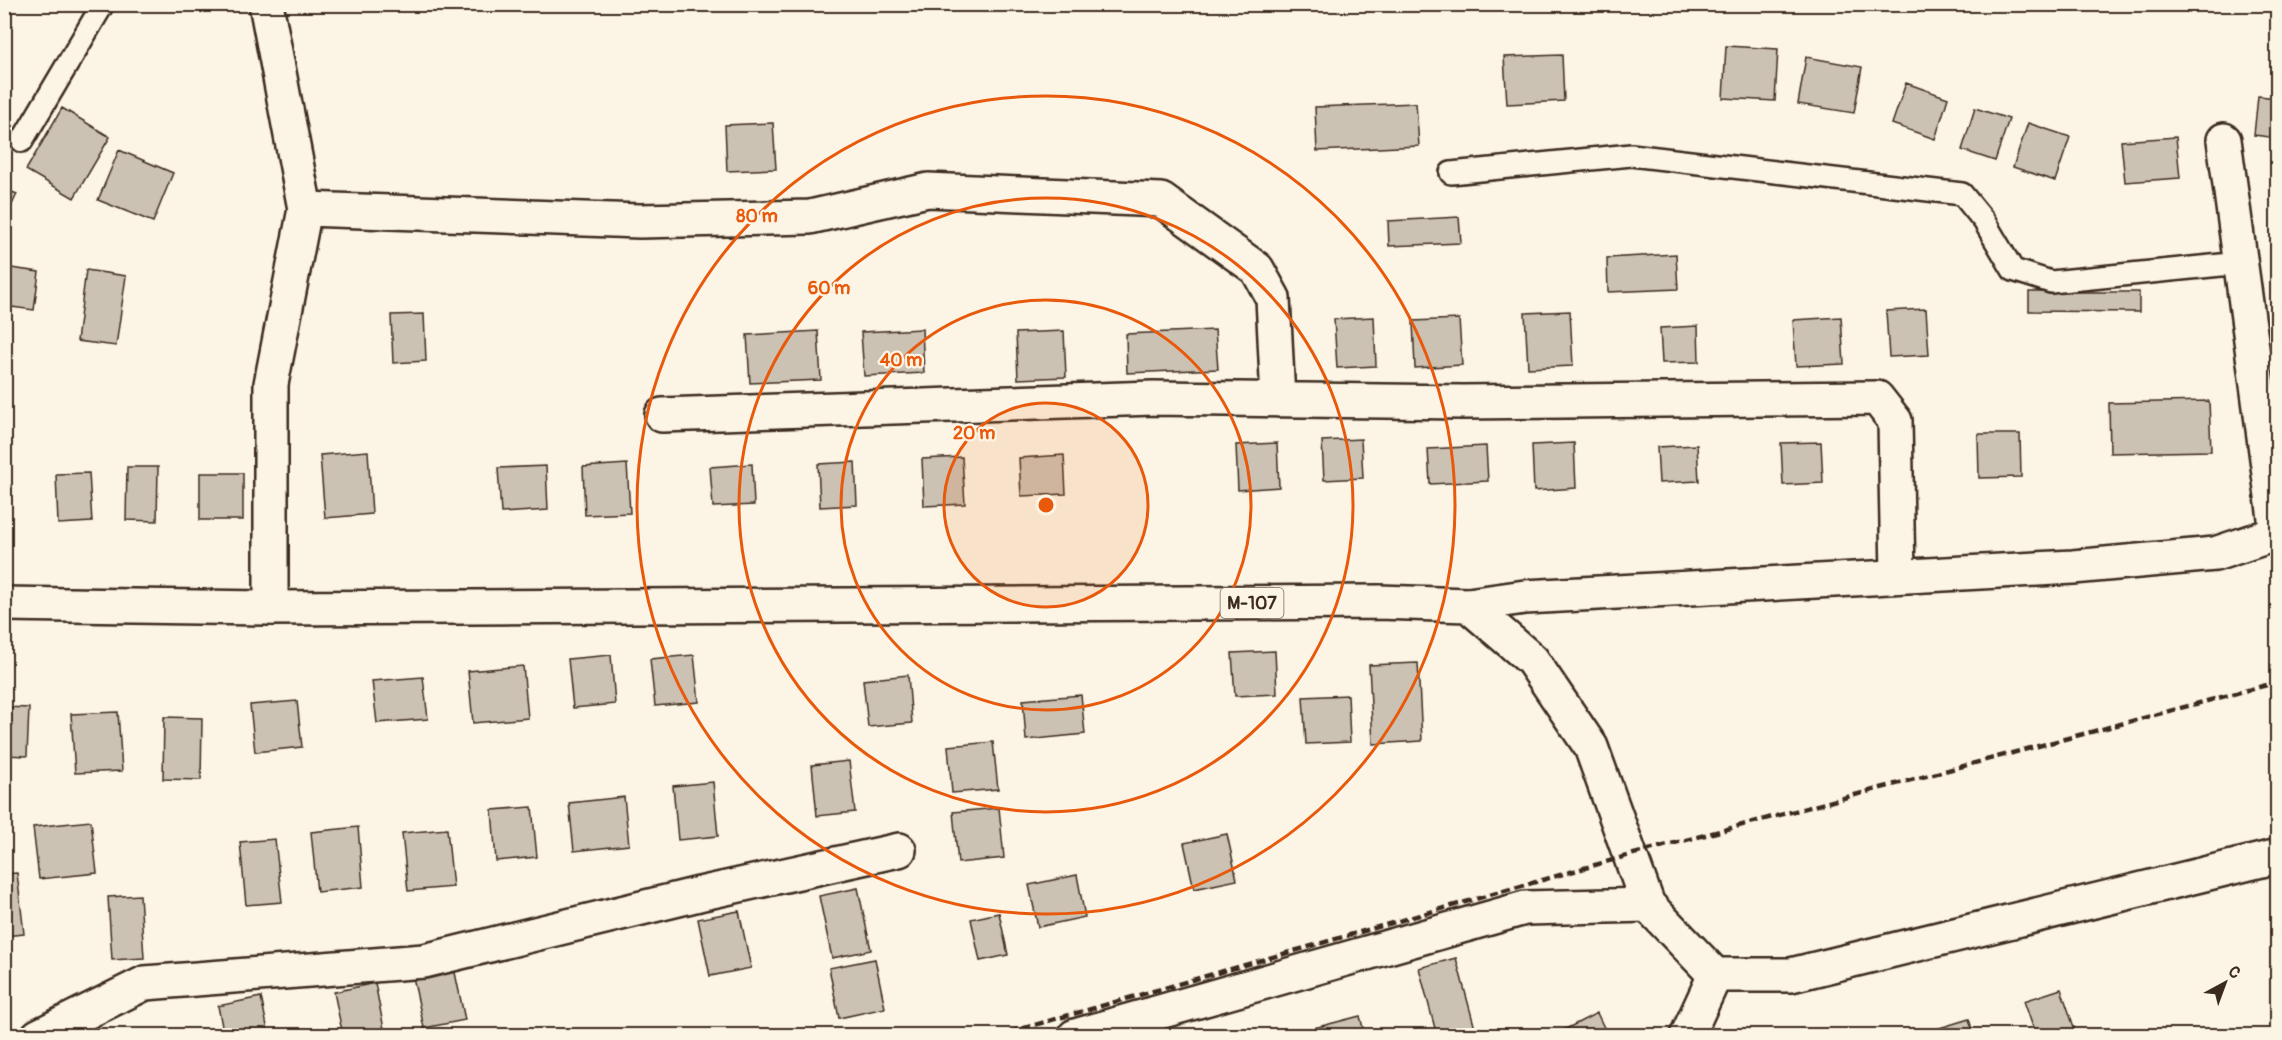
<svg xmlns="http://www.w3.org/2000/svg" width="2282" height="1040" font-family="Pangolin,sans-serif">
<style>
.building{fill:#ccc2b3;stroke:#3b2a1e;stroke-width:1.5}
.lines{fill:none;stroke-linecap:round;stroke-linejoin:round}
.service-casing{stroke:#3b2a1e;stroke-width:26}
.minor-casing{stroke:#3b2a1e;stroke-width:38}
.tertiary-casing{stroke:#3b2a1e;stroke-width:38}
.primary-casing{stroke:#3b2a1e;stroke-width:38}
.service{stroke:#fcf5e5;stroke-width:21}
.minor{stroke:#fcf5e5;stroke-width:33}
.tertiary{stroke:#fcf5e5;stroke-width:33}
.primary{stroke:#fcf5e5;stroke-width:33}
.rail{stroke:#3b2a1e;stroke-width:4.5;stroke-dasharray:9 4.5;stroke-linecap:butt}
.ring{fill:none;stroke:#e8590c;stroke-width:3}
.labels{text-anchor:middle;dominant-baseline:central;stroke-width:4.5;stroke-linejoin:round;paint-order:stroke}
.shield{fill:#fcf5e5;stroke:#75675a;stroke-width:1.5}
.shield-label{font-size:18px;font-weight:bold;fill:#3b2a1e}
.centre{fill:#e8590c;stroke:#fcf5e5;stroke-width:3}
.ring-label{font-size:18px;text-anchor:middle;font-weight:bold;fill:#e8590c;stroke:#fcf5e5;stroke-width:4.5;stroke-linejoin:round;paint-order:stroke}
</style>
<rect width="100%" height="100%" fill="#fcf5e5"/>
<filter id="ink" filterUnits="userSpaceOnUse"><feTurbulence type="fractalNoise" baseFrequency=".0167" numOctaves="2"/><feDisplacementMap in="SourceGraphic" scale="12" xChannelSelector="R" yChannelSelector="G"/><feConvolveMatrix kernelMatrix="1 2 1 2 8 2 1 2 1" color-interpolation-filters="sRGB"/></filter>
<g filter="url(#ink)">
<path class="building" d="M1726,46l52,3 -3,52 -52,-3z
M1562,55l2,46 -57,3 -3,-47z
M1806,57l56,10 -8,46 -56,-9z
M1906,83l42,15 -13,41 -43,-15z
M2258,96l20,2v40l-24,-3z
M1416,103l3,43 -102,5 -2,-44z
M62,108l48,29 -36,61 -48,-28z
M1975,108l34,11 -14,42 -33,-11z
M773,123l3,46 -49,2 -2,-46z
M2028,123l42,14 -15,44 -42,-14z
M2176,137l4,41 -55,4 -4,-41z
M119,150l54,23 -20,49 -55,-22z
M4,189l13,5 -13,28z
M1459,217l2,26 -72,3 -1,-25z
M1676,254l2,35 -70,3 -1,-34z
M4,267l35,5 -5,38 -30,-4z
M86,270l40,6 -10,70 -39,-5z
M2029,292h110v20l-110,-1z
M1926,309l3,46 -40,2 -3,-46z
M1570,311l3,55 -45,2 -3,-55z
M424,314l2,47 -33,2 -2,-48z
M1374,317l2,49 -39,2 -3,-49z
M1841,317l3,47 -48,2 -3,-46z
M1459,319l3,46 -47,3 -2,-47z
M1698,326l1,36 -37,1 -2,-35z
M922,329l2,44 -60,3 -3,-44z
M1215,330l3,39 -91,4 -1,-39z
M818,331l3,49 -71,3 -3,-48z
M1064,331l2,46 -48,2 -2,-46z
M2209,401l2,50 -101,2 -1,-50z
M1978,434h42l1,43 -42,1z
M1361,439l2,39 -39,2 -2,-39z
M1821,442l2,41 -40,2 -2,-42z
M1277,443l2,44 -41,3 -2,-45z
M1574,443l2,45 -42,3 -2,-46z
M1697,445l2,36 -40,2 -2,-36z
M1486,446l2,35 -58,3 -2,-35z
M368,451l4,63 -47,4 -5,-63z
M1064,455l2,39 -45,2 -2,-38z
M962,457l3,47 -41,2 -2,-47z
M855,462l2,43 -37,2 -2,-43z
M627,464l3,49 -45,2 -2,-48z
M752,464l2,41 -41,2 -3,-40z
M546,466l2,44 -47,3 -3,-45z
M127,467h31l-1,54 -31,-1z
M89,473l3,49 -34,2 -2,-50z
M200,473h43v47h-43z
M1275,651l2,43 -42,2 -3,-43z
M611,655l4,49 -42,4 -5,-49z
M694,655l5,47 -44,4 -5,-47z
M1418,663l4,78 -49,3 -4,-79z
M523,666l5,52 -55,5 -5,-52z
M908,675l4,48 -44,4 -5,-47z
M423,677l5,42 -51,4 -5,-42z
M1081,695l4,39 -59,6 -3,-40z
M1348,695l2,47 -44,2 -3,-47z
M297,701l5,46 -47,5 -5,-47z
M4,707l25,1 -2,48 -23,-1z
M118,712l4,59 -47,2 -4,-59z
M164,717l38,1 -1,62 -38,-1z
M993,742l5,47 -46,4 -4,-47z
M849,761l6,51 -38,4 -5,-51z
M713,782l5,54 -40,4 -5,-54z
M624,797l5,48 -55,6 -5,-48z
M532,807l5,50 -41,4 -4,-51z
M999,808l5,50 -46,5 -5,-51z
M91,821l6,52 -58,6 -6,-52z
M358,827l5,60 -46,5 -6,-60z
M447,829l6,58 -45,4 -6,-58z
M1227,834l10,46 -43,9 -10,-46z
M275,839l7,63 -36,3 -6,-63z
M17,873l7,61 -20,2v-62z
M1077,875l8,42 -47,10 -9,-42z
M858,888l13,62 -39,8 -13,-62z
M140,895l4,63 -32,2 -4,-63z
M739,911l12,57 -41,8 -12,-57z
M999,913l9,42 -28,6 -9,-42z
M1456,958l21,78h-40l-18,-68z
M875,959l10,49 -46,10 -10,-50z
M454,968l11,52 -41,8 -11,-51z
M375,983l9,46 -41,7 -9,-44z
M2061,989l15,44 -7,3h-33l-12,-35z
M261,997l8,39h-45l-6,-30z
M1597,1013l11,23h-56z
M1360,1016l5,20h-53l-2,-7z
M1969,1019l5,17h-36l-2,-7z"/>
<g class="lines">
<g class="service-casing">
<path id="service" d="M22,141l81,-137
M1451,173l180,-18 331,39 22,27 29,49 38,12 190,-19"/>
</g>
<g class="minor-casing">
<path id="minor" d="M2224,140l53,393
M305,209l335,12 170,-4 118,-27 233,10 96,69 16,29 5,102
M662,415l491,-17 310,4 414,-4 18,23 3,155
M1468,605l57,-8 548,-30 142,-13 63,-21
M38,1036l107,-53 279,-22 275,-67 200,-44
M1075,1036l450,-128 123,-3
M1687,1036l28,-61"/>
</g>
<g class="tertiary-casing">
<path id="tertiary" d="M266,4l39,205 -34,175v224"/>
</g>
<g class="primary-casing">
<path id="primary" d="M4,604l267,4 1108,-6 89,3 64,55 59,87 57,158 67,70h76l487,-119"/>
</g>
<use href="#service" class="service"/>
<use href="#minor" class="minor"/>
<use href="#tertiary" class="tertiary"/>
<use href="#primary" class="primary"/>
<path class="rail" d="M996,1036l634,-181 648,-173"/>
</g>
</g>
<circle cx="1046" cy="505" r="102" fill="#e8590c" fill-opacity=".12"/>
<g class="ring">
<circle cx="1046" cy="505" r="102"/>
<circle cx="1046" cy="505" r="205"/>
<circle cx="1046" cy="505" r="307"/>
<circle cx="1046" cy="505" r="409"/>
</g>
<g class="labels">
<rect class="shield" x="1220.5" y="588" width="63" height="30" rx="4.5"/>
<g class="shield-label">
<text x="1252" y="603">М-107</text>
</g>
</g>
<circle cx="1046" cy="505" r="9" class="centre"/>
<g class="ring-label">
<text x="757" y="222">80 m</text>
<text x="829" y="294">60 m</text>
<text x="901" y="366">40 m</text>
<text x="974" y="439">20 m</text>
</g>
<rect width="2282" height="1040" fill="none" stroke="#fcf5e5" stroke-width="24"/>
<rect x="12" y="12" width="2258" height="1016" fill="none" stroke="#3b2a1e" stroke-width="2" filter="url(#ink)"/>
<g transform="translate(2225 983) rotate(41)" stroke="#fcf5e5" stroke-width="4.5" paint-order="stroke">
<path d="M0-4.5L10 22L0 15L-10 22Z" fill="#3b2a1e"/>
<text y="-9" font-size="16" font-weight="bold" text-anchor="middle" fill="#3b2a1e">С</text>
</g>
</svg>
